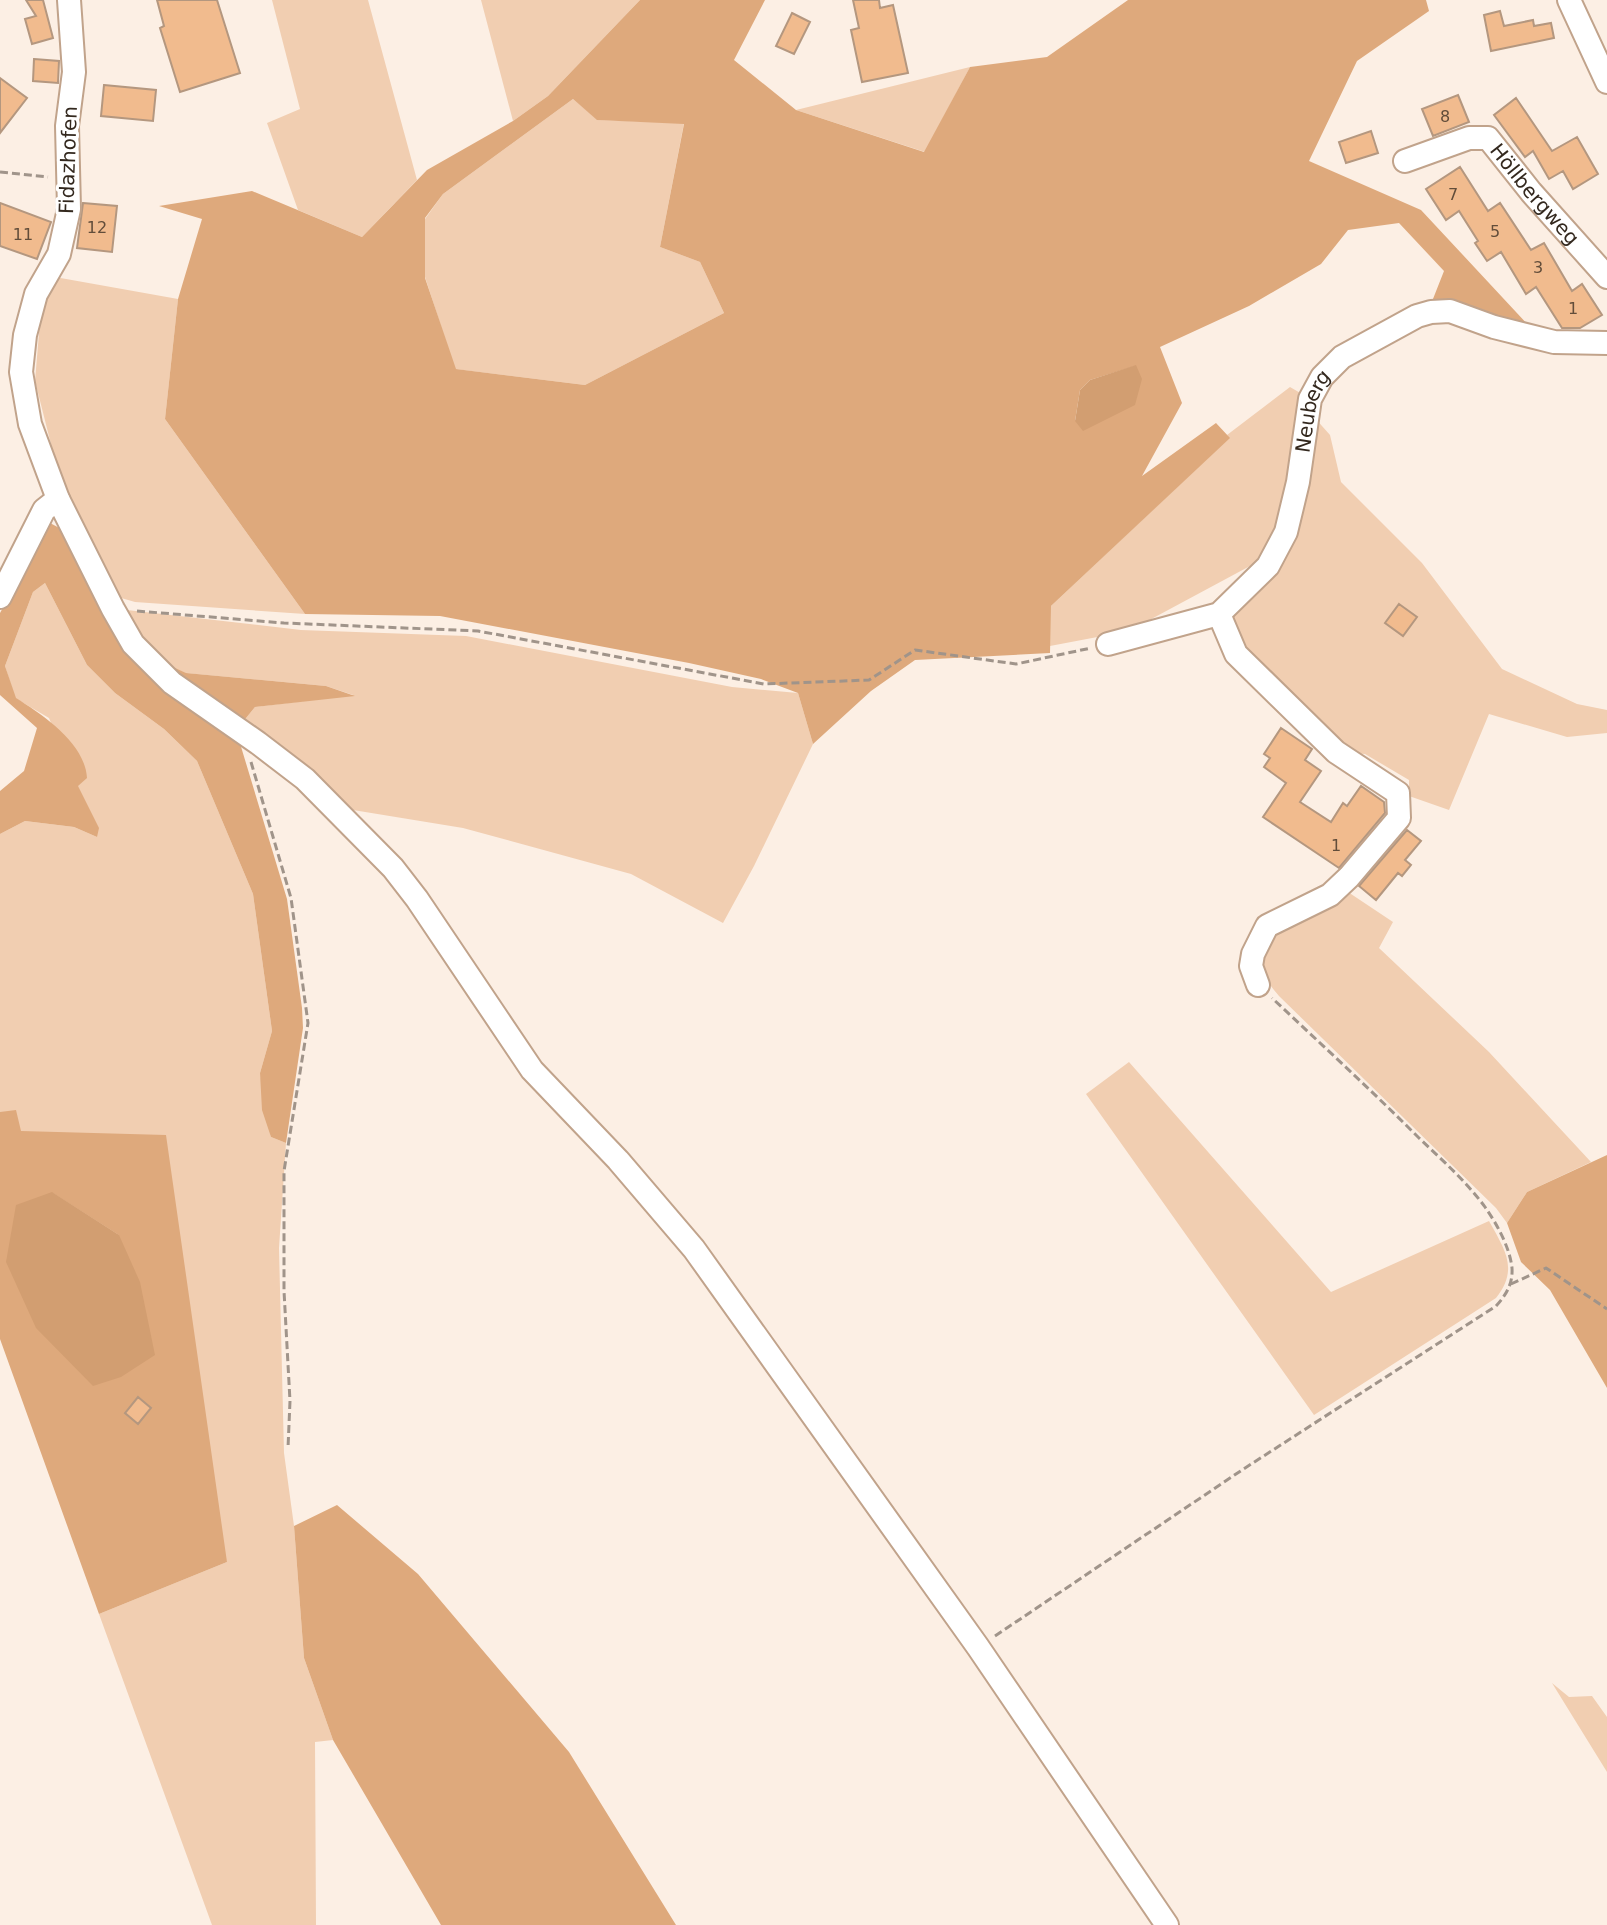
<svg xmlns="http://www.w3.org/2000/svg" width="1607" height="1925" font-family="'DejaVu Sans',sans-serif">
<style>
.green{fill:#f1ceb1}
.forest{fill:#dea97c;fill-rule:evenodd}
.water{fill:#d29e71}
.building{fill:#f1bb8e;stroke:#b4977f;stroke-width:2}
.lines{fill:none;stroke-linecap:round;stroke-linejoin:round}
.minor-casing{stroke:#c1a38b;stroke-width:26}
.path{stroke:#a0948a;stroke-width:3;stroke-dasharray:8 4;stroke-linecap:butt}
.minor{stroke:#fff;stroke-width:22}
.labels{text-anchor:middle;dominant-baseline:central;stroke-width:6;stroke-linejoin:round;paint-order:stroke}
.number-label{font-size:16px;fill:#624d3a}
.street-label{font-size:20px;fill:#33281e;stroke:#fff}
</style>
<rect width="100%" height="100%" fill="#fcefe4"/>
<path class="green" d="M272,0h96l49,180 -55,57 -64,-27 -31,-87 33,-14z
M481,0h159l-92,96 -35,25z
M970,67l-45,85 -129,-42z
M573,99l25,21 86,3 -24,124 40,15 24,51 -139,72 -130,-16 -30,-92v-58l18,-25z
M55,277l123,22 -13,120 140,195 -170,-12 -24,-7 -55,-131 -21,-83 5,-60z
M1290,387l12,7 -12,98 -25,63 -15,11 -121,65 -79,15v-39l179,-169 -2,-3z
M1314,417l16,18 11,47 81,81 80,106 75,35 30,6v23l-40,4 -78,-23 -40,96 -40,-14v-16l-44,-26 -29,-2 -104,-119 2,-28 42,-35z
M45,583l42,82 28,28 49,36 33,32 56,133 19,137 -12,42 11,64 15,6 -7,105 5,205 10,73 10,132 29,82 -18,2 1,183h-104l-113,-311 128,-52 -207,-431 -20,-19v-278l25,-13 49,6 23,10 -48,-119 -34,-20 -10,-32 28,-74z
M127,610l174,20 165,6 266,51 66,6 15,51 -59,122 -31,57 -92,-49 -168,-46 -110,-18 -111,-87 13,-16 98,-12 -27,-9 -141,-13 -27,-13 -28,-32z
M1348,892l45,30 -14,26 110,104 102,110 -64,30 -20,31 -11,-15 -217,-212c-16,-20 -25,-29 -14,-54z
M1129,1062l202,230 158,-71c16,29 30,48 7,77l-182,117 -228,-321z
M1552,1683l17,14 23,-1 15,21v55z"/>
<path class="forest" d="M640,0h125l-31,60 62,50 128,42 46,-85 77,-10 81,-57h298l3,11 -72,50 -48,100 112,49 110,118 -100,-24 13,-33 -45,-48 -51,7 -27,34 -72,42 -89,41 22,56 -40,73 74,-53 14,15 -179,168 -1,47 -135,7 -44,31 -58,53 -15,-51 -37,-14 -72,-16 -249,-47 -135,-2 -140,-195 13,-120 24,-80 -43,-13 93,-15 110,46 65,-67 86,-49 35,-25zM573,99l24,21 87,4 -24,123 40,15 24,51 -139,72 -129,-16 -31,-91v-60l18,-24zM1135,366l-60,55 5,-31 10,-10z
M50,523l15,8 67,117 54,25 140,13 29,10 -100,11 -13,16 -3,17 48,159 15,109 1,20 -17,115 -15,-6 -9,-27 -2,-37 12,-42 -19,-137 -56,-133 -33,-32 -49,-36 -28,-28 -42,-82 -12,9 -28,74 11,32c27,17 69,45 71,80l-9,8 21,42 -2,9 -23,-10 -49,-6 -25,13v-43l24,-20 13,-43 -37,-33v-82z
M16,1110l5,21 145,4 61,427 -128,52 -99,-275v-227zM53,1193l66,42 -103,-29z
M1607,1155v233l-57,-98 -29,-28 -14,-39 20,-31z
M337,1505l81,69 151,178 107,173h-235l-108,-185 -29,-82 -10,-132z"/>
<path class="water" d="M1136,365l6,14 -7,26 -52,26 -8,-10 5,-31 10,-10z
M52,1192l67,43 21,47 15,73 -34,22 -28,9 -57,-58 -30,-66 10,-57z"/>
<path class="building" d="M26,0h17l10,38 -21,6 -7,-25 11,-3z
M157,0h60l23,73 -60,19 -20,-64 4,-2z
M853,0h26l1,8 13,-3 15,68 -46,9 -11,-52 8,-2z
M1500,11l4,15 29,-6 1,6 17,-3 3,15 -63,13 -7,-36z
M792,13l18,9 -16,32 -18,-8z
M34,59l25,2 -1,22 -25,-2z
M0,78l27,20 -27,35z
M104,85l52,5 -3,31 -52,-5z
M1458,95l11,27 -36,14 -11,-27z
M1516,98l36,53 25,-14 21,37 -25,15 -10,-18 -14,8 -16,-28 -8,6 -31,-42z
M1371,131l7,22 -32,10 -7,-21z
M1460,167l28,44 12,-8 31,47 13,-7 28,48 10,-7 20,31 -22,13h-18l-26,-41 -10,7 -25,-42 -14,9 -12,-18 3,-2 -19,-30 -13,9 -20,-31z
M0,203l51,19 -14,37 -37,-13z
M83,203l34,3 -5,46 -35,-4z
M1399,604l18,13 -14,19 -18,-13z
M1281,728l31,21 -7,11 16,11 -21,31 31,20 12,-19 4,3 14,-20 23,16 1,11 -46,55 -76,-51 23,-34 -22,-16 6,-9 -6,-4z
M1407,830l14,11 -16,19 6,5 -9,11 -4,-3 -22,27 -17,-14z
M138,1397l13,11 -13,16 -13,-11z"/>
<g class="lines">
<g class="minor-casing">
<g id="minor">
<path d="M69,0l5,72 -7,54 2,83 -10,45 -23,40 -11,41 -4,37 9,52 28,75 55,110 20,35 39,39 86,60 47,36 88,89 24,31 115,171 86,90 76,89 284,398 189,278"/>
<path d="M1569,0l38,82"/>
<path id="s1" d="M1405,161l64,-23h19l43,54 76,85"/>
<path d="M0,597l44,-87 14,-11"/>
<path d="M1219,614l17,40 100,98 62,41 1,25 -50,59 -19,18 -63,31 -14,28 -2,12 7,19"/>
<path id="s2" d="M1108,644l111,-30 49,-48 18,-34 12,-50 12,-83 12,-22 20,-20 75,-41 14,-4 19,-1 44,16 60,15 53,1"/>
</g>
</g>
<path class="path" d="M0,172l48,5
M137,611l147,12 194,8 286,53 105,-4 46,-30 101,14 75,-16
M251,762l40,136 17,125 -24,148v120l6,110 -2,47
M1511,1284l35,-16 61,41
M995,1636l247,-166 254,-164c10,-11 17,-22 16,-38 -2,-20 -15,-44 -27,-61 -19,-26 -44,-48 -67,-70 -48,-48 -97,-93 -146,-139"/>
<use href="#minor" class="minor"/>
</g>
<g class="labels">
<g class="number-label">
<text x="1445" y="116">8</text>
<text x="1453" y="194">7</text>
<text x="97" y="227">12</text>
<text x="1495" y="231">5</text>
<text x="23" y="234">11</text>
<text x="1538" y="267">3</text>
<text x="1573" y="308">1</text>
<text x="1336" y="845">1</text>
</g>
<g class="street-label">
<text transform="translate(68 160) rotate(-88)">Fidazhofen</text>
<text stroke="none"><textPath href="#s1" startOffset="160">Höllbergweg</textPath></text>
<text stroke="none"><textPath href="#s2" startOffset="346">Neuberg</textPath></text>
</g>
</g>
</svg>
